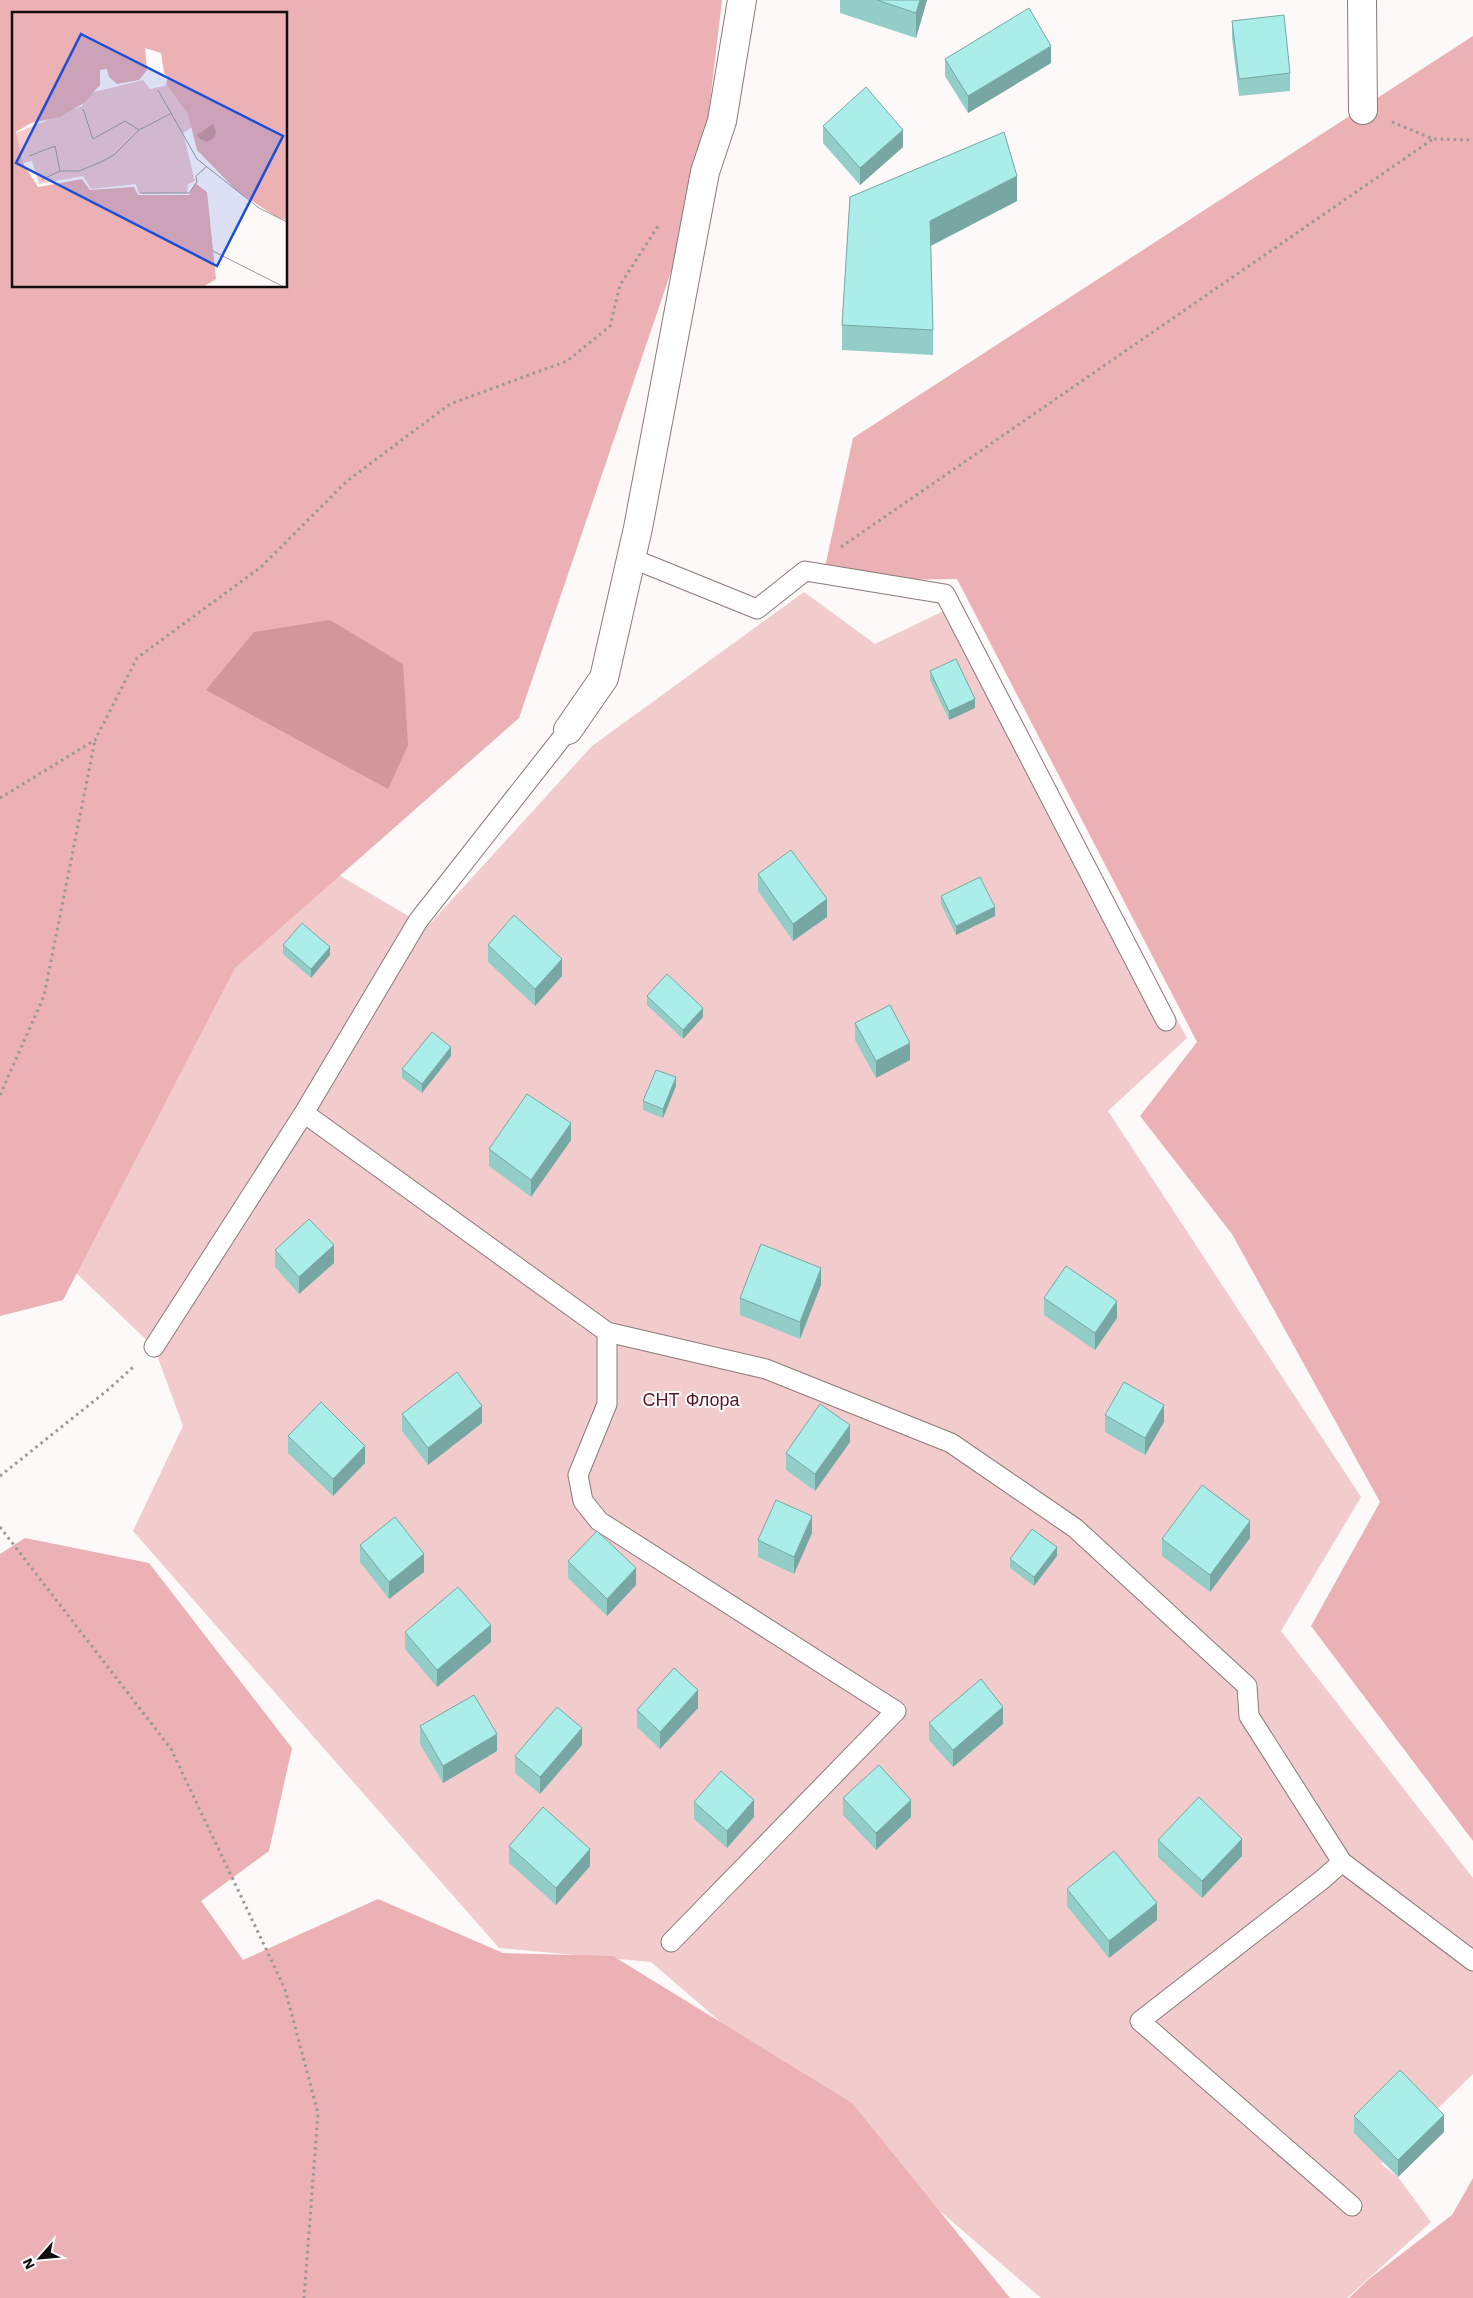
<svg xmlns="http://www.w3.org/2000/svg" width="1473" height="2298" font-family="'Work Sans',sans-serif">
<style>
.green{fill:#f2cbcd}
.forest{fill:#ebb1b4;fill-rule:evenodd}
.water{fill:#d0989b}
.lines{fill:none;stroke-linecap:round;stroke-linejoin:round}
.lane-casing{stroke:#8b7a7a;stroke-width:21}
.street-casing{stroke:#8b7a7a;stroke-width:30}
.path{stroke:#9b9697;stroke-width:3;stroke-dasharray:2.5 4;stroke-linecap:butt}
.lane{stroke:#fff;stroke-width:19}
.street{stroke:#fff;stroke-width:28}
.wall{fill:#93cdc8}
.shaded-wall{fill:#78a7a3}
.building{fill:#abeee9;stroke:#78a7a3}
.labels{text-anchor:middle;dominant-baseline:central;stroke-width:4;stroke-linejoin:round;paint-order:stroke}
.park-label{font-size:18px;fill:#591621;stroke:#fff}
.inset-road{fill:none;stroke:#9f9b9b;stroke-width:1}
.view{fill:#1d4ed8;fill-opacity:0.15;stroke:#1d4ed8;stroke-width:2.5}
.inset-edge{fill:none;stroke:#130d0e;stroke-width:2.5}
</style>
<rect width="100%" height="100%" fill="#fdf9f9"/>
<path class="green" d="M804,592l71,52 77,-37 235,431 -79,73 253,386 -80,134 192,247v196l-92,90 17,13 33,45 -84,76h-306l-390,-336 -152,-14 -366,-417 50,-105 -29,-79 -120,-114 281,-372 112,66 165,-181z"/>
<path class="forest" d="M0,0h722l-13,111 -4,61 -186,546 -284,250 -172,332 -63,16zM14,14h272v272h-272z
M1473,36v1805l-162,-215 69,-124 -148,-268 -92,-118 57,-74 -240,-463 -135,2 31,-143z
M25,1538l124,25 143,185 -23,103 -68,50 42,59 135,-61 125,54 110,3 239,147 158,195h-1010v-744z
M1473,2178v120h-124l20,-19 83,-64z"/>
<path class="water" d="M330,620l73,44 5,81 -20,44 -182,-99 48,-58z"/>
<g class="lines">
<g class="lane-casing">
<path id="lane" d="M631,558l126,51 48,-38 140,23 221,427
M304,1113l303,219 159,37 185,74 124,85 172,158 2,30 93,146 131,99
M607,1332v72l-29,71 5,26 16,20 297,190 -225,231
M154,1347l150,-234 114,-192 150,-191
M1342,1862l-19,17 -183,142 212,185"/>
</g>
<g class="street-casing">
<path id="street" d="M1362,0l1,110
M568,730l36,-52 34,-150 67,-356 17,-51 20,-121"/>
</g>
<path class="path" d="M1392,122l41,17 40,1
M841,547l592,-408
M0,798l95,-58 42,-82 124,-91 86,-86 103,-77 117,-43 43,-35 10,-41 40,-62
M0,1095l44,-99 51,-256
M0,1476l109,-87 24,-22
M0,1527l171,222 114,240 33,124 -14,185"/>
<use href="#lane" class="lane"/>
<use href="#street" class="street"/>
</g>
<path class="wall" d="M840,0h87l-11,38 -76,-25z
M1232,21l58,52v18l-51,5 -7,-58z
M945,59l106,4 -83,50 -23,-37z
M823,126l80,21 -43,38 -37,-42z
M850,197l167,4 -86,45 2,84v25l-91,-5v-25z
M930,671l45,37 -26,12 -19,-40z
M758,874l69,43 -34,24 -35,-50z
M941,896l54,20 -39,19 -15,-31z
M283,945l47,10 -19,23 -28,-24z
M488,945l74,31 -27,30 -47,-44z
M647,996l56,21 -20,22 -36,-34z
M855,1023l55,37 -34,18 -21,-38z
M451,1056l-29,37 -20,-15v-9z
M676,1086l-13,32 -20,-8v-9z
M571,1140l-40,57 -42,-31v-17z
M275,1250l59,13 -35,31 -24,-27z
M821,1285l-21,54 -60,-24v-17z
M1044,1298l73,20 -22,32 -51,-35z
M402,1414l80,9 -54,42 -26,-34z
M1105,1415l59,7 -19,33 -40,-23z
M288,1436l77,27 -32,33 -45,-43z
M850,1442l-35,49 -29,-21v-17z
M812,1533l-18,41 -36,-17v-17z
M1250,1538l-40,54 -48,-36v-17z
M360,1545l64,27 -35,27 -29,-37z
M1057,1556l-23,30 -24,-18v-9z
M568,1561l68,24 -29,31 -39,-38z
M405,1632l86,10 -54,45 -32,-38z
M698,1708l-38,41 -23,-22v-17z
M929,1723l74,1 -50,43 -24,-27z
M420,1726l77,25 -54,32 -23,-39z
M582,1745l-42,49 -25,-21v-17z
M843,1798l68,19 -35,33 -33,-35z
M694,1802l60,15 -27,31 -33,-29z
M1158,1840l84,16 -40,42 -44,-41z
M509,1846l81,20 -34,39 -47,-42z
M1067,1889l90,31 -48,38 -42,-52z
M1354,2116l90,16 -46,45 -44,-44z"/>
<path class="shaded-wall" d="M920,0h7l-11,38v-25z
M1051,46v17l-83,50v-17z
M903,130v17l-43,38v-17z
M1017,176v25l-87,45v-25z
M975,699v9l-26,12v-9z
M827,899v18l-34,24v-17z
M995,907v9l-39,19v-9z
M330,947v8l-19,23v-9z
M562,959v17l-27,30v-17z
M703,1008v9l-20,22v-9z
M910,1043v17l-34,18v-17z
M451,1047v9l-29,37v-9z
M676,1077v9l-13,32v-9z
M571,1123v17l-40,57v-17z
M334,1245v18l-35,31v-17z
M821,1268v17l-21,54v-17z
M1117,1301v17l-22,32v-17z
M1164,1405v17l-19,33v-17z
M482,1406v17l-54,42v-17z
M850,1425v17l-35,49v-17z
M365,1446v17l-32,33v-17z
M812,1516v17l-18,41v-17z
M1250,1521v17l-40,54v-17z
M1057,1547v9l-23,30v-9z
M424,1554v18l-35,27v-17z
M636,1568v17l-29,31v-17z
M491,1625v17l-54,45v-17z
M698,1690v18l-38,41v-17z
M1003,1707v17l-50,43v-17z
M582,1728v17l-42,49v-17z
M497,1734v17l-54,32v-17z
M754,1800v17l-27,31v-17z
M911,1800v17l-35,33v-17z
M1242,1839v17l-40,42v-17z
M590,1849v17l-34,39v-17z
M1157,1903v17l-48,38v-17z
M1444,2115v17l-46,45v-17z"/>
<path class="building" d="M877,0h43l-4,13z
M1029,8l22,38 -83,50 -23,-37z
M1284,15l6,58 -51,6 -7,-58z
M866,87l37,43 -43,38 -37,-42z
M1004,132l13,44 -87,45 3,109 -91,-5 8,-128z
M956,659l19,40 -26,12 -19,-40z
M791,850l36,49 -34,25 -35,-50z
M980,877l15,30 -39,19 -15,-30z
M514,915l48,44 -27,30 -47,-44z
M302,923l28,24 -19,22 -28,-24z
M667,974l36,34 -20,22 -36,-34z
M890,1005l20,38 -34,18 -21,-38z
M432,1032l19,15 -29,37 -20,-15z
M656,1070l20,7 -13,32 -20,-8z
M527,1094l44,29 -40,57 -42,-31z
M309,1219l25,26 -35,32 -24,-27z
M761,1244l60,24 -21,54 -60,-24z
M1066,1266l51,35 -22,32 -51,-35z
M457,1372l25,34 -54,42 -26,-34z
M1124,1382l40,23 -19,33 -40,-23z
M321,1402l44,44 -32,33 -45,-43z
M820,1404l30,21 -35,49 -29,-21z
M1202,1485l48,36 -40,54 -48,-36z
M776,1500l36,16 -18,41 -36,-17z
M395,1517l29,37 -35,28 -29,-37z
M1032,1529l25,18 -23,30 -24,-18z
M597,1531l39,37 -29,31 -39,-38z
M458,1587l33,38 -54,45 -32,-38z
M674,1668l24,22 -38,42 -23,-22z
M981,1679l22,28 -50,43 -24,-27z
M474,1695l23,39 -54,32 -23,-40z
M557,1707l25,21 -42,49 -25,-21z
M879,1765l32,35 -35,33 -33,-35z
M721,1771l33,29 -27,31 -33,-29z
M1199,1797l43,42 -40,42 -44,-41z
M543,1807l47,42 -34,39 -47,-42z
M1114,1851l43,52 -48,38 -42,-52z
M1400,2070l44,45 -46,45 -44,-44z"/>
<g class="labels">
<g class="park-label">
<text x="691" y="1399">СНТ Флора</text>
</g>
</g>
<g transform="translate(12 12)">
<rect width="275" height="275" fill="#fdf9f9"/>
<path d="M131,68l7,9 23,-5 21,42 -11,7 12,48 -7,3 -1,9 -48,1 -3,-10 -45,5 -8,-13 -44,8 -7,-23 -8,2 -8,-30 66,-27 8,-13z" fill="#f2cbcd"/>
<path d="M0,0h275v208l-9,-2 -41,-27 -40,-41 -9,-36 -22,-30 2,-7 -4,-4 -3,-20 -16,-5 2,22 -8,10 -22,4 -8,-7 -2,-8 -7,1v15l-16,18 -24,14 -29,6 -15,9 8,33 14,22 44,-8 8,11 44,-3 4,8h51l6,-12 12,9 9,87 -13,8h-191z" fill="#ebb1b4"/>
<path d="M201,112l3,7 -2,7 -7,4 -7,-3 -3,-4z" fill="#d0989b"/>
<path class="inset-road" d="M146,78l39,69 62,49 28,14M71,97l10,30 32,-18 14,9M17,144l26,-10 5,25M29,168l19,-9h19l22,-9 13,-7 25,-25 33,-17M129,181h48l8,-11 -1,-6 10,-9M201,239l71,36"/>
<path class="view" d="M69,22l202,102 -66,130 -201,-103z"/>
<rect width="275" height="275" class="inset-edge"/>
</g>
<g transform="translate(40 2258) rotate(243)" stroke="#ffffff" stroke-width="4" paint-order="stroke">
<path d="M0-4L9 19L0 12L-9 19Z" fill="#130d0e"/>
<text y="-8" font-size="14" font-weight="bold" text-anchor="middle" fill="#130d0e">N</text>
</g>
</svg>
